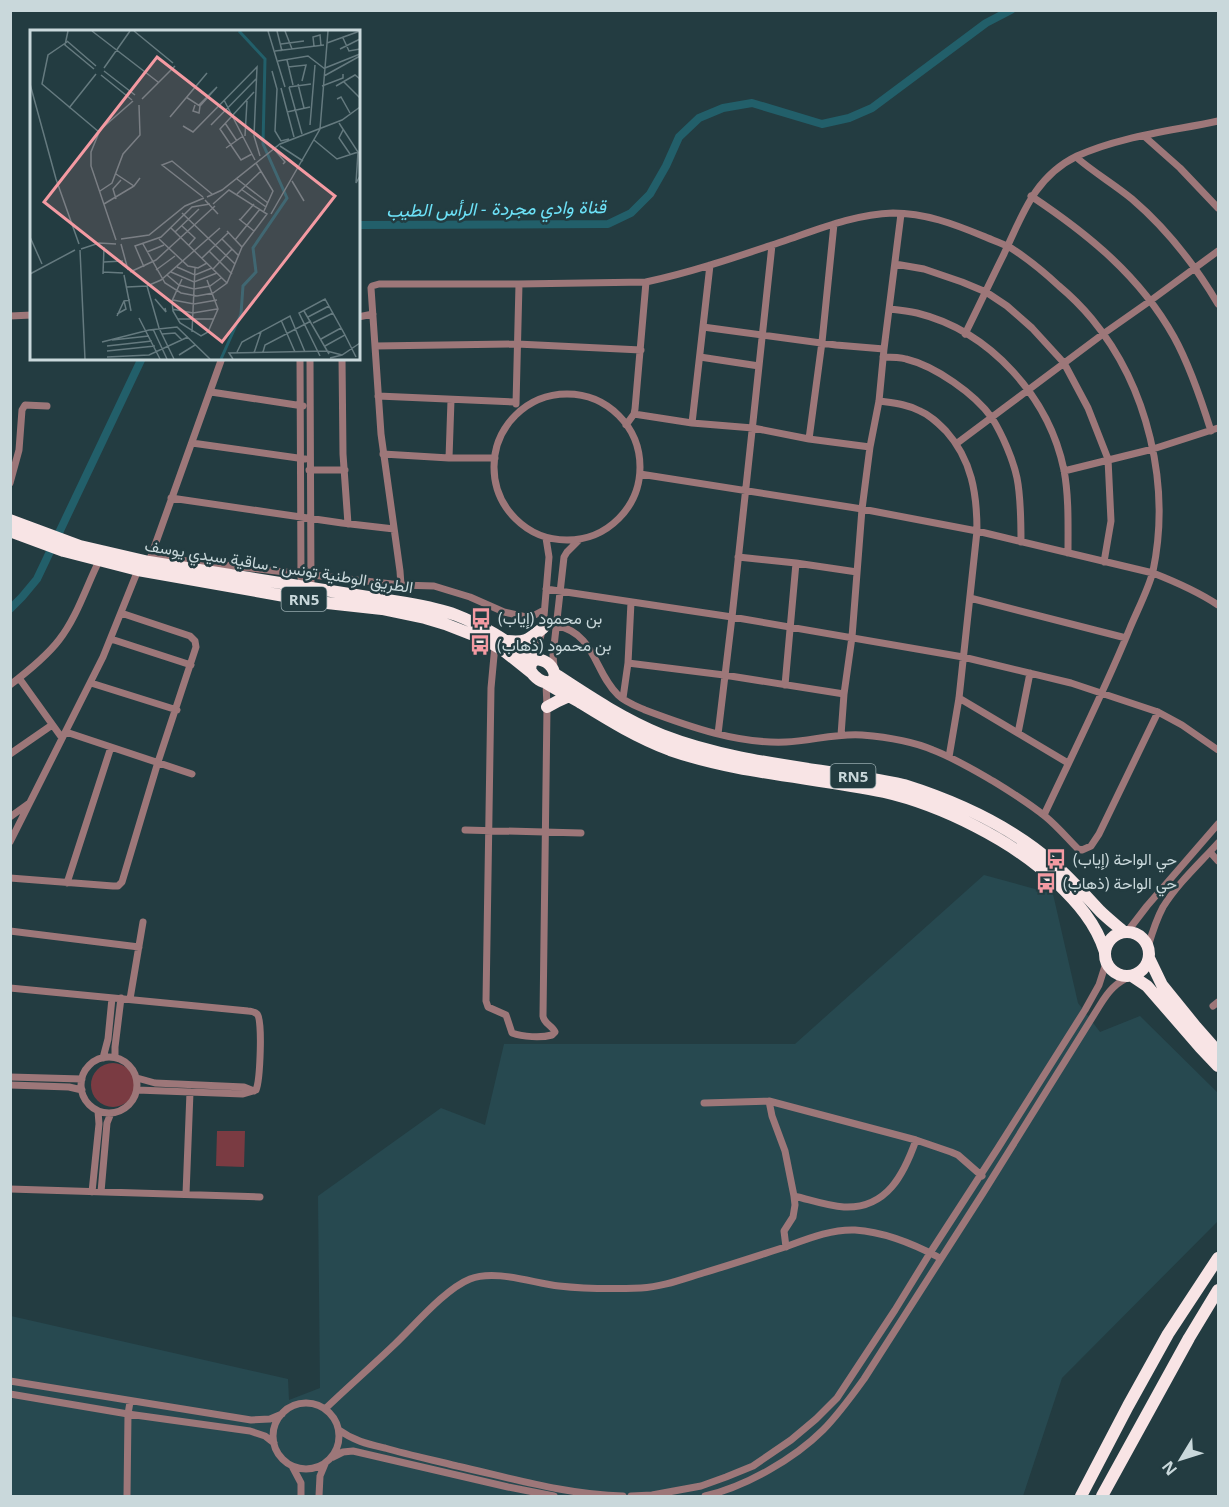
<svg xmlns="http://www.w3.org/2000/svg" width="1229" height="1507" font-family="'Open Sans',Vazirmatn,sans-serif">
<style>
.built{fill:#274950}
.green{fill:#7a3b42}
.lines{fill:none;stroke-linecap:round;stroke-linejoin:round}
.canal{stroke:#225f6a;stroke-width:8}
.street{stroke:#9d7779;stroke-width:7}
.highway{stroke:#f8e4e5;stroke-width:12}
.labels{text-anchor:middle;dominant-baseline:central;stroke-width:5;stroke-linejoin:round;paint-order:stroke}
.shield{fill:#233c41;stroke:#97a9ad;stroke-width:1.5}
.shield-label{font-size:15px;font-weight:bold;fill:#c9d8db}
.street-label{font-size:16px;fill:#c9d8db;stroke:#233c41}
.poi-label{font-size:16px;fill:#c9d8db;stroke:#233c41;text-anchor:start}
.water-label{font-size:18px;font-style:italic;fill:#6de2f8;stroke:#233c41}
.inset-river{fill:none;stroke:#225f6a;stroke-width:3}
.inset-road{fill:none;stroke:#657a7f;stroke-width:1.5}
.view{fill:#f49aa2;fill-opacity:0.15;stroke:#f49aa2;stroke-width:3}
.inset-edge{fill:none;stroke:#c9d8db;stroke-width:3}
</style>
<rect width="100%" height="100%" fill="#233c41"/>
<path class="built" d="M984,875l69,19 25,109 22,29 40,-16 78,77v128l-156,157 -39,118h-1012v-180l277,63 1,21 31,-12 -2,-192 123,-88 44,17 19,-81h291z"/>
<path class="green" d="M91 1085a22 22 0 1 1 44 0a22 22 0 1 1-44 0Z
M217,1131h28l-1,36 -28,-1z"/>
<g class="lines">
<path class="canal" d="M358,225l250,-1 23,-11 19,-19 16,-28 13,-29 20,-19 24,-10 29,-5 70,21 27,-6 23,-10 114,-85 25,-13
M10,609l12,-12 15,-18 105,-221"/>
<path class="street" d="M1144,136l36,32 38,40
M1076,157c17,15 38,27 56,42 35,30 63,66 86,105
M1031,196c57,38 109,80 143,141 16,29 27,62 37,94
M895,264l29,5 38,13 24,10 21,14 25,22 32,35 24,45 20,51 3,62 -7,41
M646,282c47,-10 93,-26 138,-41 35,-12 72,-27 109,-28 32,0 61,11 90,23 9,4 19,7 28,12 17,11 33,24 48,38 12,10 23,21 33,33 56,68 79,166 61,252 -4,17 -16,40 -23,57 -26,64 -57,125 -86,187
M890,309c9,1 18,2 27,4 73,18 132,84 147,157 5,27 4,56 4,83
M10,316l22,-1
M358,317l15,-3
M703,327l133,18 48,4
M965,334c13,-26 25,-52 38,-78 19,-40 31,-79 74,-100 44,-20 95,-25 141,-35
M375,346l142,-2 124,6
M700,357l59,9
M883,357c8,0 16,0 23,2 29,7 69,35 86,59 10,16 21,41 25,60 4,20 4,43 4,64
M300,358l1,220
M310,358l1,229
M342,358l1,96 5,70
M211,392l92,14
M494 467a73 73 0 1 1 146 0a73 73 0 1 1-146 0Z
M378,396l137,6
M879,401c14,2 28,3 41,10 10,4 18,12 26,20 26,29 31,63 31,100l-18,167 -10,59
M516,404l3,-120
M634,414l58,9 61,5 56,11 61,8
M692,423l18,-158
M809,439l13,-97 12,-118
M192,443l113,16
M956,444l147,-110 47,-33 68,-50
M383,454l66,4h46
M449,458l2,-58
M309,470h36
M1064,471l89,-22 65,-21
M640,474l222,35 115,22 176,42c23,9 44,18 65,32
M10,483l9,-33 3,-40 3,-5 22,1
M171,498l171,25 52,6
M153,557l248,28
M738,557l58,6
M150,559l72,-201
M546,589l186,28 231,40 108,26 87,29 24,13 36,25
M970,598l156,40
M544,610l-13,7h-5l-22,-5 -34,-15 -23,-7 -13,-4 -33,-1 -1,-14 -19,-137 -10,-146 1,-2 7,-2h140l127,-2 -11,127 -1,5 -8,11
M557,626c38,7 37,46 61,69 7,7 18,11 27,15 45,17 93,34 141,32 25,-1 51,-9 76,-7 24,2 50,6 71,15 21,8 41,20 60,31 18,11 37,23 53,36 12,10 21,21 32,32l4,1 9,-4 8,-12 59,-122
M111,639l80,26
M495,645l-4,43 -5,313 2,6 18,8 6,18c11,4 29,5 40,2l3,-3c-3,-7 -11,-8 -12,-16l4,-309 -1,-24
M534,660l9,-32 6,-71 -3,-19
M628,663l96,12 120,19
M554,667l-1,-12 11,-98 3,-5 12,-12
M19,678l43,60
M91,683l86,27
M10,685c17,-13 36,-28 49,-45 18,-23 27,-53 40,-79
M785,685l11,-122 61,9
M623,698l5,-35 3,-61
M959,698l109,65
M66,732l126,42
M1018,733l12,-60
M718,734l14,-117 40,-372
M841,735l3,-41 8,-57 10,-128 8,-62 9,-46 5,-52 17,-135
M10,754l42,-29
M10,817l18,-13
M465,830l116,3
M10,842l93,-185 35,-87
M1210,852l8,9
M10,878l103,8h5l4,-4 36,-120 38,-115 -1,-6 -5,-5 -69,-23
M67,883l44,-136
M10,931l129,16
M1127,932l20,-26 71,-82
M1148,947c4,-14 8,-27 15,-40 15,-24 36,-43 55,-64
M10,988l238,23c2,0 7,1 9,3 6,5 3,67 -1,76l-13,4 -106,-4
M130,999l13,-77
M1213,1006l5,-4
M115,1057v-10l6,-49
M81 1085a28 28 0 1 1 56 0a28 28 0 1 1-56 0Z
M103,1058l5,-19 4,-41
M10,1077l72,2
M137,1078l18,5 89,4 10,4
M10,1085l59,2 13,3
M769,1101l147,39 35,12 7,3 24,21
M704,1103l65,-2 3,15 13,35 9,45 1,9 -2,12 -9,14 2,16
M10,1189l250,8
M92,1192l7,-68 -1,-13
M101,1192l6,-69 4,-10
M186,1194l4,-102
M794,1196c17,4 33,10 50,11 43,2 60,-33 72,-67
M10,1381l241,39 19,-1 12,-5
M10,1394l118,20 122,17 15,5 9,7
M273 1436a33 33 0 1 1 66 0a33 33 0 1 1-66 0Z
M325,1409c23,-22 47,-43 70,-65 20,-19 50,-55 75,-65 25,-10 63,4 89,7 27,3 55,3 82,2 21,-1 42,-9 62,-15 27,-8 54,-17 82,-26 22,-8 46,-18 70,-17 30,2 59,14 85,28
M339,1430c15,11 29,14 46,18 24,7 48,12 72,18 54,12 110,29 166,30
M333,1457l10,-5 10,-1 155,36 46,9
M292,1466l9,17v13
M127,1496l1,-82 2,-12
M319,1496l1,-20 5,-12
M631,1496l21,-1 49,-9 25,-9 27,-11 38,-26 25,-21 21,-21 58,-88 35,-57 68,-105 87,-138 14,-25 7,-22
M705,1496c40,-9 89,-37 118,-66 15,-15 28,-33 41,-51l119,-186 117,-188c8,-13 16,-23 30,-28"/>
<path class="highway" d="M10,520l70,26 69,16 257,41c17,3 34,6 50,12 29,11 53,28 78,45
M10,531l54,20 74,19 180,32 64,7 43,9 20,6 41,16 17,10 29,23
M507,641c19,2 21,-1 36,-13
M536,659c10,1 18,7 19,18l-4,5c-9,2 -17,-5 -21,-12l1,-7z
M555,674c35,23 68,45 107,61 77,30 162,33 242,50 54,17 108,42 150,79 17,15 31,31 46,47 7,7 16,14 24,21
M546,683c11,7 23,13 35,20 29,18 57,35 89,47 69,24 143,27 214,42 57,13 130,49 172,90 21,20 40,41 49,70
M547,707l11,-6 11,-5
M1105 954a22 22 0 1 1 44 0a22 22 0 1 1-44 0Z
M1149,958l13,27 34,42 22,25
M1132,976l15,10 53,61 18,19
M1081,1496l47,-90 40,-72 50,-76
M1102,1496l87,-158 29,-48"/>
</g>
<defs>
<g id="bus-bare" transform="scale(1.62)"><path d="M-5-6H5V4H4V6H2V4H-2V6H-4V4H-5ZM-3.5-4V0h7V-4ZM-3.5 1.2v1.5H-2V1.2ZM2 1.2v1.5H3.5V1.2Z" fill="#f49aa2" stroke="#233c41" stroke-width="2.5" paint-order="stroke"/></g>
</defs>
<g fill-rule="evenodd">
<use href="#bus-bare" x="481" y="618"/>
<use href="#bus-bare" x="480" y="645"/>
<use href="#bus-bare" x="1056" y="859"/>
<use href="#bus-bare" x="1046" y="883"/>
</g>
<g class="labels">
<g class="shield">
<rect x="281.5" y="587" width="45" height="24" rx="4.5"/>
<rect x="830.5" y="764" width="45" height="24" rx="4.5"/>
</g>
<g class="shield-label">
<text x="304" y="599">RN5</text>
<text x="853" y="776">RN5</text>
</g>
<g class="street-label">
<text transform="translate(279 566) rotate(9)">الطريق الوطنية تونس - ساقية سيدي يوسف</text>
</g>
<g class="poi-label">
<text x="498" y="618">بن محمود (إياب)</text>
<text x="497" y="645">بن محمود (ذهاب)</text>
<text x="1073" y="859">حي الواحة (إياب)</text>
<text x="1063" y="883">حي الواحة (ذهاب)</text>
</g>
<g class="water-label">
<text transform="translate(496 208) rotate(-1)">قناة وادي مجردة - الرأس الطيب</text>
</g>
</g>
<g transform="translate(30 30)">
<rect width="330" height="330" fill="#233c41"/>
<path class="inset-river" d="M191,329l20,-45 2,-28 13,-14 -3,-24 34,-50 -24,-54 2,-85 -26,-28"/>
<path class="inset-road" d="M38,1l-3,14 29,24M62,1l66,51M104,1l39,32M238,1l17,56M247,1l5,20M255,1l7,18M313,8l6,13 11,-2M37,11l29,25M37,12l-19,13 -6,29 57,48M297,13l33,-12M251,14l23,-3M284,16l-1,-9 7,-2 1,11M310,19l20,-10M245,21l49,-6M257,30l6,25M248,31l30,-5 17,13M258,37l18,-2 -4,16M74,38l26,-37M295,38l35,-14M74,41l31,24M242,41l5,18 -2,42 6,10 8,-2M71,45l31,25M294,46l36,-20M314,52l16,16M0,54l26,95 23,65M268,54l6,24M292,56l21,-8v-4M306,56l19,-11 5,4M259,57l13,47M259,57l22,-3M251,58l13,49M156,67l14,9 -1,7 -6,-2 2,-6M112,69l33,-33M307,69l4,-2 9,16M194,70l31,60M169,75l18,-18 -17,19M39,78l27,-34M257,82l23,-5M140,87l37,-44M195,93l12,18M181,95l45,-46M280,95l5,-60M153,96l10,6 64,-65 -3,69 6,20M313,100l-4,8 11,16M215,106l2,-35M284,110l23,19 21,-7 -19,-29M250,116l23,15M196,118l17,-12M244,119l11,13 -2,2M328,122l-2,31 4,-7M222,124l-11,6 -21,-31 34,-37M226,133l17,28 -9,20M86,144l18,12 6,-8M207,149l31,24M262,151l12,20M211,159l25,18M70,161l12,-8 11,-29 17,-19 -1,-30M207,164l24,-23M173,167l-41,-32 10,-4 40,33M177,167l15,-7 58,-46 62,-24 18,-13M86,169l-3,-10 8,-9M175,170l13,14M74,174l30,-18M183,174l16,-14 38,24 -25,33 -15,-16M152,183l53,51M241,184l49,-85 8,-98M209,189l15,12M210,190l14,-16M152,196l13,12 -6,7M141,198l56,55M145,202l24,-23M0,207l12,27M91,209l28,-4 36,-29 19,-8M129,209l29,27 10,2 9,-5M192,209l17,17M86,210l-25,-74v-14l9,-22 33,-29M205,210l25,-31M91,214l7,26M113,214l22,39 16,10 16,3 16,-3 14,-10 15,-36M51,219l18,-6 17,1M50,220l5,109M179,221l23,23M117,222l17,-7M172,228l26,-25M74,232l19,-1M114,237l-9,-21 26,-9 31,-30 18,-3M147,237l18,8 17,-7M183,239l19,-20M126,240l19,-14M73,242l20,1M100,242l26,-12 59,-54M141,242l23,10 23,-9M0,244l45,-24M73,244l1,-27M94,245l7,36M137,245l12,10 15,4 16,-3 11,-8M152,249l-10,22 1,10 7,12 21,13 7,-4 10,-23 -11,-29M117,256l12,42 15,31M97,257l20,-1 14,-6 59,-52M125,269l11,13 -1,-4M143,270l21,4 23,-4M142,279l21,4 24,-4M274,281l25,43M87,284l9,-5 -2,-8M87,286l7,-15 6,-1M278,287l21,-11M109,288l21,41M147,289h37M251,290l14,32M283,293l20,-10M123,299l14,30M162,302l3,-64M132,304l13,-1 7,7M315,305l11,22M291,309l20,-11M82,310l37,-4M72,312l47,-12 28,-3 33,32M77,316l45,-5M77,321l48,-5M207,322l5,-10 48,-26 15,36M233,322l2,-7 46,-24M224,323l7,-21M149,325l16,-10M290,326l-21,-43 26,-14 20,36 -20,11M77,327l42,-2 39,-18M300,328l12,-3 18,-12M203,329l-4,-6 98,-2 15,4"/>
<path class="view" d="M127,27l178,139 -113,146 -178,-140z"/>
<rect width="330" height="330" class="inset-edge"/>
</g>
<rect width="1229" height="1507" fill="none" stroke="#c9d8db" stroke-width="24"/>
<g transform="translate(1181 1459) rotate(232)" stroke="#233c41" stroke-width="4.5" paint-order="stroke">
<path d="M0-4.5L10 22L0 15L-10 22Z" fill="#c9d8db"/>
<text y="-9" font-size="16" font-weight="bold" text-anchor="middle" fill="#c9d8db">N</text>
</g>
</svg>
